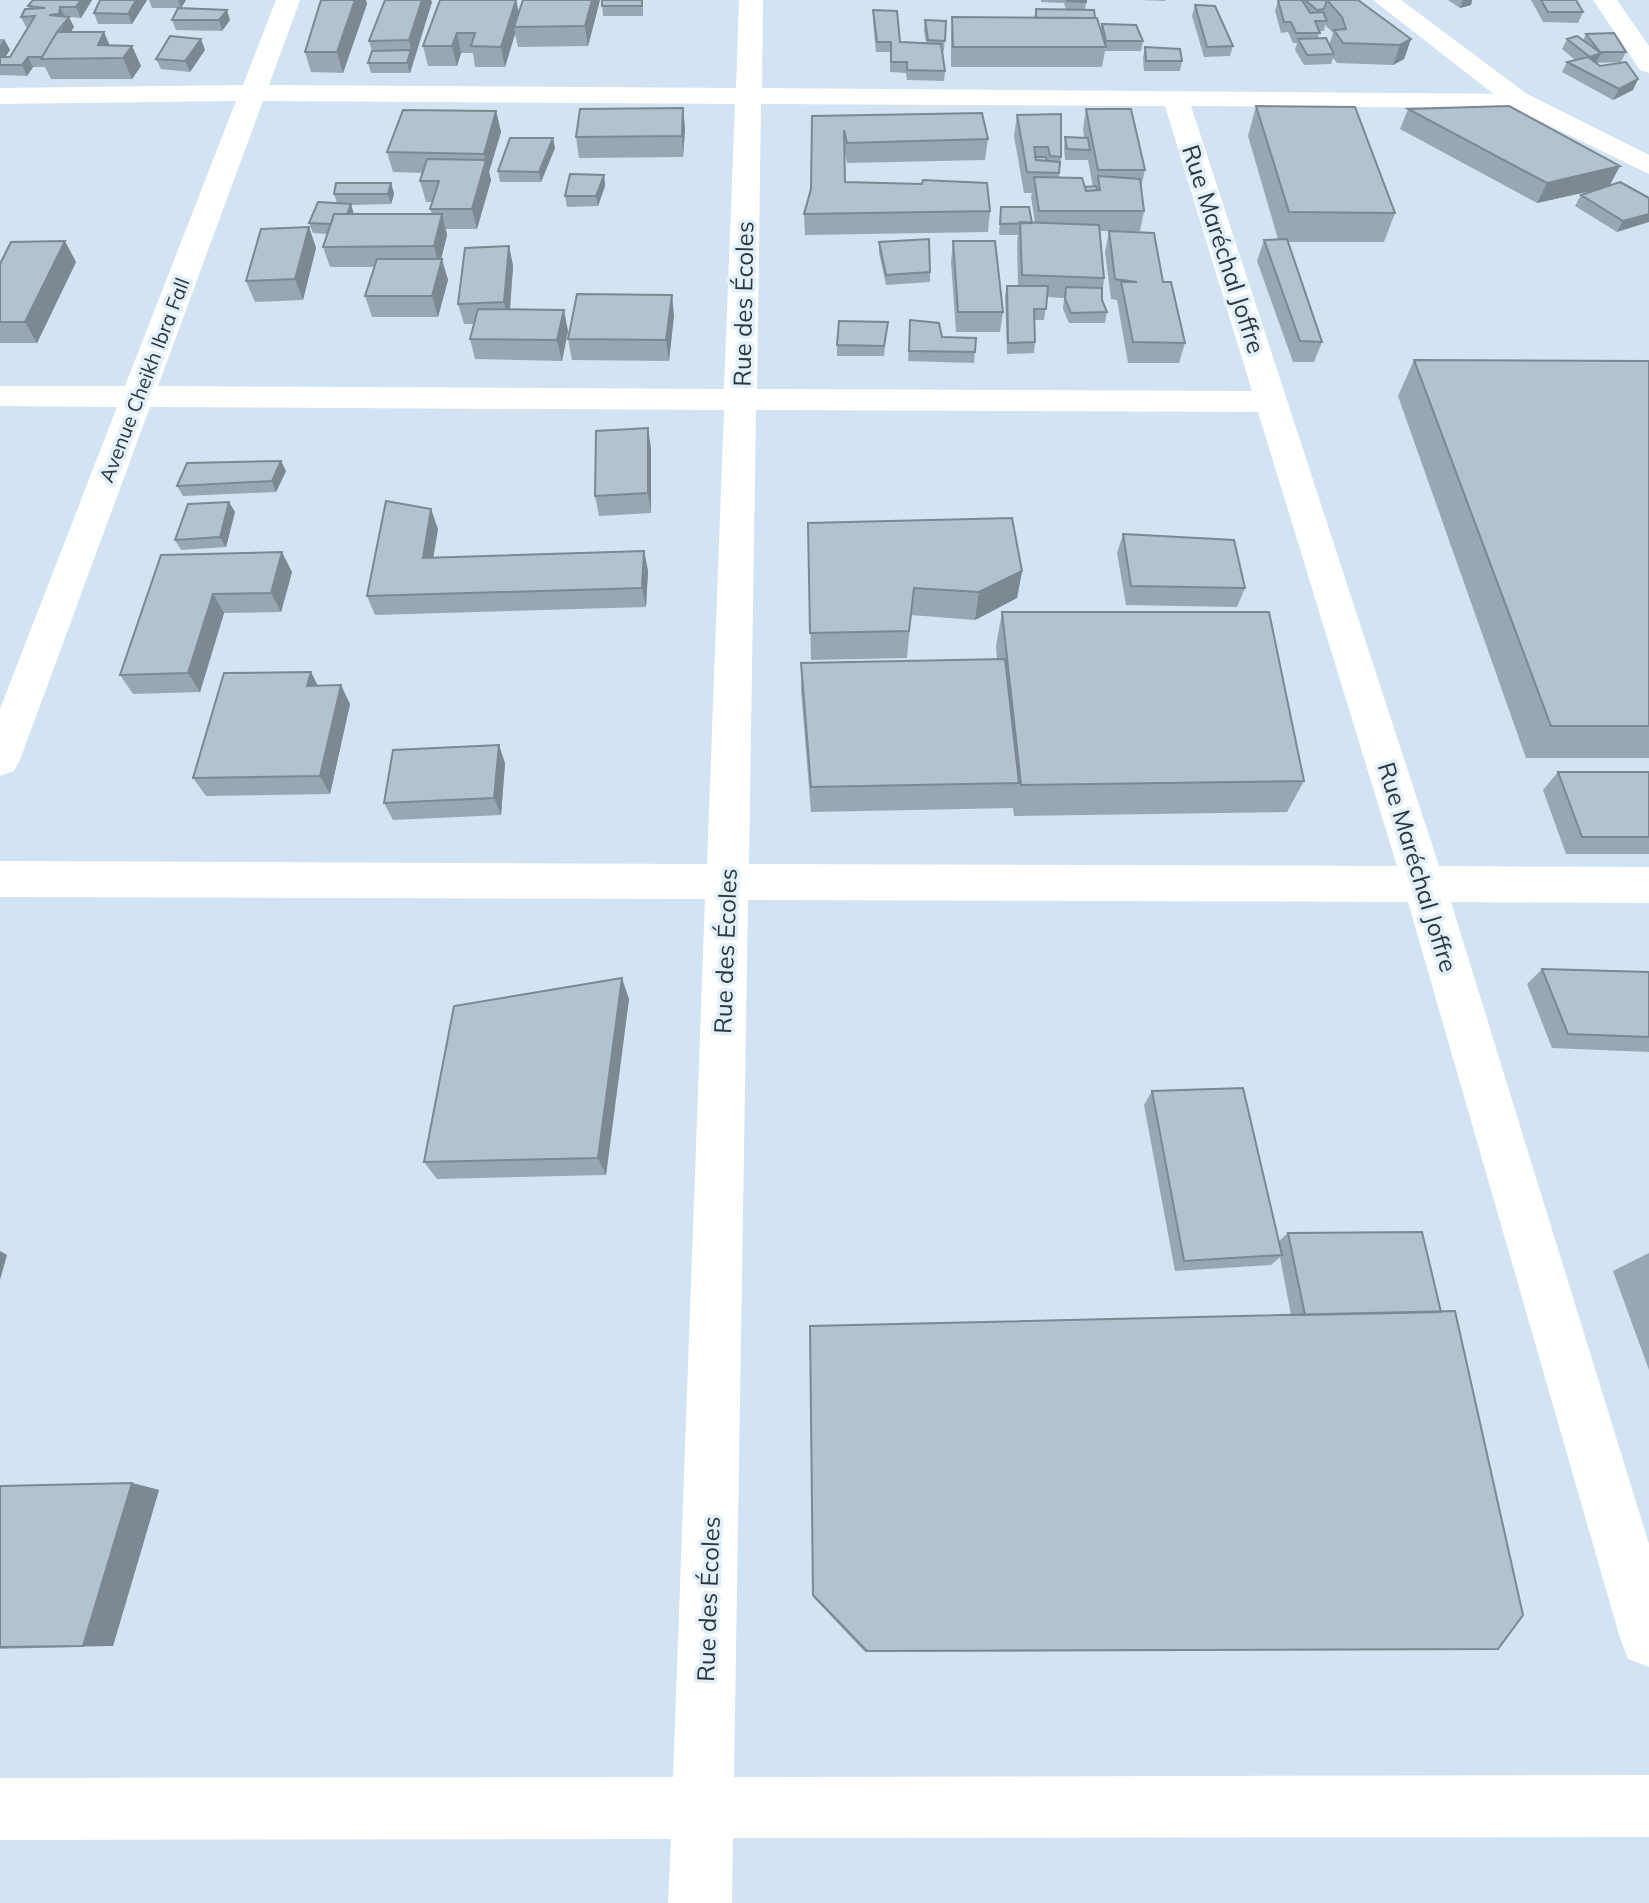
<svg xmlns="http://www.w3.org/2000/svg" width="1649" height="1903" font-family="Mulish,sans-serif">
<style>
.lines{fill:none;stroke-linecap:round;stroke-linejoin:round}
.minor{fill:#fff;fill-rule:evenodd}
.tertiary{fill:#fff;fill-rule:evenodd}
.wall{fill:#98a7b4;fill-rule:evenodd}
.shaded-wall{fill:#7c8892}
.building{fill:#b1c2d1;stroke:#7c8892;stroke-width:2}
.labels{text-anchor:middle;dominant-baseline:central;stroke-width:7;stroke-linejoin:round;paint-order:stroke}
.far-street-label{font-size:20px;fill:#2f363c;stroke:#e2f0fc}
.street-label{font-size:24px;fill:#2f363c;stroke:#e2f0fc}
</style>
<rect width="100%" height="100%" fill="#d2e3f3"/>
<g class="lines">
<path class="minor" d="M276,0h24l-31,85 467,3 3,-88h24l-1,88 765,6 4,6 -4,6 -9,2 -327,-2 248,760 210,1v36l-198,-1 198,642v123l-21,-8 -8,-21 -212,-736 -660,-2 -14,877 915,-2v62l-916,1 -1,65h-64l3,-64 -671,1v-62l673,-1 32,-878 -705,-2v-36l707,3 17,-454 -574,-3 -130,353 -6,11 -14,5v-67l117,-302 -117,-1v-20h125l111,-285 -236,3v-16l243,-3zM263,101l472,3 -11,285 -566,-3zM761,104l404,2 87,285 -495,-2zM756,410l502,2 139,454 -648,-2z
M1593,0h24l32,46v27l-9,-3z"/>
<path class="tertiary" d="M1373,0h28l126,94 122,61v19l-140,-68z"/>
</g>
<path class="wall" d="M33,0h59l-11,18 -12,-1 5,10 -4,5 40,13 22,1 9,20 -9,13h-81l-6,-12h-12l-6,9 -27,-1v-36h4l6,11 -5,7h5l18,-30h-2l-5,-10 8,-8 -1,-3z
M147,0l-15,24h-34l-4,-11z
M149,0h37l-5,8h-29z
M321,0h45l1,4 -24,69 -32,-1 -6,-20z
M440,0h76l3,13 4,-13h77l-12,46 -70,1 -3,-13 -10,33h-30l-2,-14h-12l-4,13h-29l-5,-20z
M602,0h41v16h-40z
M1041,0h45l-1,10 10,8 5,12 2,-6 41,17 -2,10h-36l-3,16h-151v-30l1,-20 82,1 2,-9 30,1 -2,-7 -23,-1z
M1139,0h26v1z
M1278,0h80l53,39 -7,20 -11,6 -56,-2 -4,-5 -2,6 -27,1 -9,-15 2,-7h-4l-5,-11 -7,1 -6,-22zM1325,25l8,8 -4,12 -11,-6 1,-8h5z
M1448,0h24l-1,5 -11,3z
M1531,0h45l7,12 -5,11 -35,-1z
M432,2l-22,71h-39l-3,-10 4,-12 -3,-10z
M1195,5l38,41 -3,10 -26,1 -12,-41z
M873,10l27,32 26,1 -2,-12 1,-11 21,1 -2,30h-2l3,20 -1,10 -37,-1 -1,-7 -16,-1v-20h-14l-3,-31z
M172,20h58l-8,11 -46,-1z
M1586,34l40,18 -5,10 -25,1 4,3 38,13 -5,11 -20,10 -51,-28 5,-10 8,-2 -13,-11 5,-10 16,1z
M1145,47l37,14 -2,10h-36l-1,-13z
M205,50l-15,22 -29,-3 -5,-10z
M1256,106l139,107 -11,29h-96l34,100 -8,20h-21l-36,-101 7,-21 14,-1 -30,-103z
M683,108l2,21 -2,28 -104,1 -3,-21z
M1086,109l59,61 -4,17 3,24 -4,20h-40l4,47 -2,22 5,12 -2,11h-36l-6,-14 1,-11 -17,-1 -3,23h-10l1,22 -1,11 -27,1 -2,-58 2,-10h11l-1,-43 1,-8h-19l2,-28 31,16h3l-4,-26 1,-4h-8l-10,-57 3,-21 44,42 -2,20 26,10h8l-5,-27h-23l-1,-12 1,-11h19l-1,-8z
M1408,109l202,76 39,13 -32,34 -42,-26 6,-11 17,-6 -61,14 -137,-74z
M496,111l5,21 -12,40 2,8 -14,49h-31l1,6 -6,24 7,21 -10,37h-66l-7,-21 9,-29h-44l-7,-20 4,-13 -14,-1 -4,-10 28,-20 -3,-9 57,-11 3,11 -3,10 -40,1 3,9h78l-2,-5 2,-7h-6l-6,-21 3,-8 -30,-1 -6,-20z
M812,116l176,23 -3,21 -138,3 -2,-10v29l145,29 -2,21 -183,3 -1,-21 7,-25z
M555,148l-14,34h-41l-2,-11z
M604,175l1,11 -7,20 -31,1 -2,-11z
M309,227l7,21 -13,52 -48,2 -9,-21z
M1109,231l76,112 -6,20h-51l-11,-63 -6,-1 -6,-47z
M953,241l50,71 -3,20h-44l-5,-70z
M879,242l51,30v10l-44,3 -7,-32z
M509,246l4,20 -3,43 58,22 -6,30 -87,-2 -5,-20 4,-15h-10l-6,-20z
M76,262l-39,81h-37v-79z
M674,315l-5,46 -97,-1 -4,-21z
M910,320l32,17 34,1 -2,25 -66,-2z
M888,322l-4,34h-47v-11z
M1414,360l235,1v397h-123l-128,-362z
M651,448v65l-52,3 -4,-20z
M281,461l5,10 -10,21 -93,4 -6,-10z
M235,512l-9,35 -45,3 -6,-10z
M808,523l214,48 -5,27 -42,22 -64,-5 -4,43 -96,2z
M438,529l-5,29 211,-7 4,20 -2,36 -271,8 -8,-19z
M1123,534l122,54 -8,19 -111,-2 -9,-52z
M161,555l131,17 -11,40 -57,1 -24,79 -67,2 -13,-19z
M1002,612l302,169 -17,31 -273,4 -1,-8 -202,4 -10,-122v-27l196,-3 -1,-14z
M318,686l32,18 -20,90 -124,2 -13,-18z
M505,763l-4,52 -108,5 -9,-17z
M1558,772h91v82h-83l-23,-64z
M1542,969l107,3v80l-97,-4 -25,-64z
M629,999l-23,176 -169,4 -13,-17z
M1152,1091l127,150 9,-8 210,416 -633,3 -51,-54 -1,-3 478,-280 -11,-58 -9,8 -96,6 -31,-166z
M1649,1253v117l-36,-99z
M132,1483l27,7 -46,156 -113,3v-163z"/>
<path class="shaded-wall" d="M81,0h11l-11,18 -5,-11z
M136,0h11l-15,24 -4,-10z
M178,0h8l-5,8z
M355,0h11l1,4 -24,69 -6,-21z
M422,0h9l1,2 -22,71 -3,-10 4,-13 -2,-10z
M516,0l4,19 -6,8 1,7 -10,33 -4,-20z
M592,0h8l-12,46 -3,-20z
M1463,0h9l-1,5 -11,3z
M60,7l5,10h4l5,10 -21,32h-10l21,-34 -5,-11z
M227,10l3,10 -8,11 -3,-11z
M104,32l9,21 -15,-8z
M457,33l4,20 -4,13 -5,-20z
M4,39l6,11 -10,15v-19z
M201,39l4,11 -15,22 -5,-11z
M1411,39l-7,20 -11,6 7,-20z
M132,46l9,20 -9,13 -9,-21z
M1601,53l-5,11 -11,3 5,-10z
M28,57l5,10 -6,9 -5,-11z
M1638,79l-5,11 -20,10 6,-11z
M683,108l2,21 -2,28 -1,-21z
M496,111l5,21 -12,40 2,8 -14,49 -5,-20 13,-47 -1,-8z
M553,138l2,10 -14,34 -2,-10z
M1620,166l-11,21 -72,16 10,-20z
M604,175l1,11 -7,20 -2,-10z
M391,183l3,11 -3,10 -3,-10z
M351,204l3,11 -12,10z
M442,214l5,21 -8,32 -5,-21z
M1649,214v8l-32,10 6,-11z
M309,227l7,21 -13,52 -8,-21z
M65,241l11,21 -39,81 -12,-21z
M509,246l4,20 -4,56 -5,-20z
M442,259l6,21 -10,37 -6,-21z
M672,295l2,20 -5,46 -3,-21z
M564,310l4,21 -6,30 -5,-21z
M648,428l3,20v65l-3,-20z
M281,461l5,10 -10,21 -4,-11z
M229,502l6,10 -9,35 -6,-10z
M431,509l7,20 -8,48 -7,-19z
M644,551l4,20 -2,36 -4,-19z
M282,552l10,20 -11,40 -10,-19z
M1022,571l-5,27 -42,22 4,-28z
M213,594l11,19 -24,79 -12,-19z
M311,672l9,18 -13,-4z
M341,685l9,19 -20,90 -10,-18z
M499,745l6,18 -4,52 -7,-17z
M622,978l7,21 -23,176 -8,-17z
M0,1251l7,4 -7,25z
M132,1483l27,7 -46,156h-30z"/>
<path class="building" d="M33,0h48l-5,7h-16l-1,7 -10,1 20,2 -12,15 -15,25h-14l-6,8h-22v-8h10l25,-41 -14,1 4,-8 20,-1 -17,-2z
M100,0h36l-8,14 -34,-1z
M321,0h34l-18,52h-32z
M385,0h37l-13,40 -40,1z
M440,0h76l-15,47 -30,-1 4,-13h-18l-5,13h-29z
M523,0h69l-7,26 -71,1z
M602,0h40v6h-40z
M1067,0h19v2l-19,-1z
M1278,0h24l8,13 13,-1 4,9h-12l5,12h-24l-5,-11h-7z
M1305,0h24h-2l-3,9 -7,1z
M1327,0h31l53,39 -11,6 -57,-2 -9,-13 12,-1 -4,-12z
M1541,0h35l7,12h-35z
M1195,5l20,1 18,40 -26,1z
M178,8l49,2 -8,10h-47z
M1036,9l58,1 1,8h-59z
M873,10l24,1 3,31 41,2 4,27 -38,-1v-8h-16v-20h-14z
M952,17l145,1 9,29h-153z
M925,20l21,1 -1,20 -17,-1z
M1102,24l34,1 7,16h-37z
M57,32h47l-6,13 34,1 -9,12 -82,1z
M1614,33l12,19h-26l-14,-18z
M170,36l31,3 -16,22 -29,-2z
M1577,36l24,17 -11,4 -23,-18z
M1326,38l8,16 -27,1 -9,-16z
M1145,47l35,2 2,12h-36z
M411,50l-4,13h-39l4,-12z
M1588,57l12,9 26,-4 12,17 -19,10 -52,-27z
M1256,106l99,1 40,106 -106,-1z
M1509,106l111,60 -73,17 -139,-74z
M683,108l-1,28 -106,1 4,-28z
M1086,109h45l14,61h-47z
M403,110l93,1 -12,43 -97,-2z
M982,113l6,26 -141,4 -3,-13 1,52 77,2 1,-4 64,3 3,28 -186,3 7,-25 1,-73z
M1061,114v43l-11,-1 -2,-9h-14l2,13 24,2 -1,11 -32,-1 -10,-57z
M1065,137l23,1 2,12 -23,-1z
M510,138h43l-14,34 -41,-1z
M1035,157h11l1,4 -11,-1z
M427,159l59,1 -14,49h-42l9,-28h-19z
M570,174l34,1 -8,21h-31z
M1098,176l42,3 4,32h-105l-5,-34 48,1 4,13 14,-1z
M1620,182l29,16v16l-26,7 -42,-26z
M336,183h55l-3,11h-54z
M1096,186l1,4 -11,1 -1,-4z
M318,202l33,2 -4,10h-13l-3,10 -22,-1z
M1001,207h28l3,16 -32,1z
M334,214h108l-8,32 -111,1z
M1020,222l79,3 5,53 -82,-3z
M309,227l-14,52 -49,2 15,-52z
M1109,231l45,2 9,49h8l14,61 -52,-1 -12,-60h16l-22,-3z
M929,239l1,33 -44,3 -7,-33z
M1287,239l35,103 -22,-1 -36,-101z
M65,241l-40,81h-25v-58l11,-22z
M953,241h42l8,71h-45z
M509,246l-5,56 -46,2 7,-56z
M377,259h65l-10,37h-67z
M1007,286h41l-2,23h-12l1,33 -27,1z
M1066,287l36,1v12l5,12 -36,1 -6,-14z
M577,294l95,1 -6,45 -98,-1z
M478,309l86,1 -7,30 -87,-1z
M910,320l29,3 3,14 34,1 -1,14 -66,-1z
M839,321l49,1 -4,24 -47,-1z
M1414,360l235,1v365h-98z
M648,428v65l-53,3 1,-65z
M281,461l-9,20 -95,5 10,-23z
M386,501l45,8 -8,49 221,-7 -2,37 -275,8z
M229,502l-9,35 -45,3 13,-36z
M1012,518l10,53 -43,21 -65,-4 -5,43 -99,2 -2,-110z
M1123,534l111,6 11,48 -114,-2z
M282,552l-11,41 -58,1 -25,79 -68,2 41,-120z
M1002,612h267l35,169 -283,4z
M1005,659l14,124 -208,4 -10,-124z
M311,672l-4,14 34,-1 -21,91 -127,2 31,-105z
M499,745l-5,53 -110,5 9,-53z
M1558,772h91v65h-67z
M1542,969l107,3v65l-81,-3z
M622,978l-24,180 -174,4 30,-156z
M1243,1088l39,167 -98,6 -32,-170z
M1422,1232l19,80 -136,3 -17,-82z
M1455,1311l68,304 -25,34 -631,2 -54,-56 -3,-269z
M132,1483l-49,163 -83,1v-161z"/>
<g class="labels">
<g class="far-street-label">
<text transform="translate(144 380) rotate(-69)">Avenue Cheikh Ibra Fall</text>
</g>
<g class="street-label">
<text transform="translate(1224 249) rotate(72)">Rue Maréchal Joffre</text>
<text transform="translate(743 304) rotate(-89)">Rue des Écoles</text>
<text transform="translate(1418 867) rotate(73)">Rue Maréchal Joffre</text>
<text transform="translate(725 951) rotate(-88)">Rue des Écoles</text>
<text transform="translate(708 1599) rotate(-88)">Rue des Écoles</text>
</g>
</g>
</svg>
